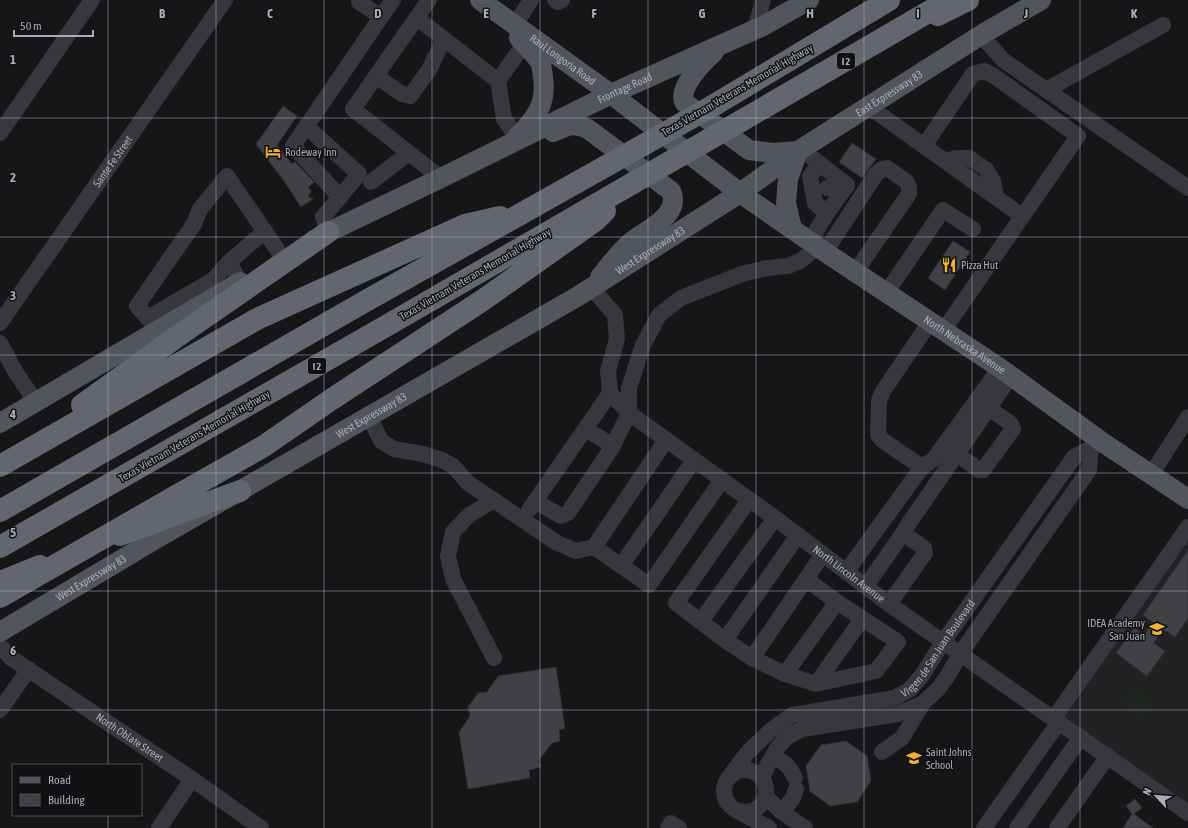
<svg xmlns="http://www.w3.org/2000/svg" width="1188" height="828" font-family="'Asap Condensed',sans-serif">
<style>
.built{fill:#222225}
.green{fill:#1e261f}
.building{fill:#404145;stroke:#303034}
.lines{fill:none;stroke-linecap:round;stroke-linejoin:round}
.minor-tunnel{stroke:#333438;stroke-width:16;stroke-dasharray:16 8;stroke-linecap:butt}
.minor{stroke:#37383d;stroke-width:16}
.major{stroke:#53555c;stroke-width:20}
.highway{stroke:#63666e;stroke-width:22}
.highway-bridge{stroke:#63666e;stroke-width:22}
.grid{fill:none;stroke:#a8adb8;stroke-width:1;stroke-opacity:0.55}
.labels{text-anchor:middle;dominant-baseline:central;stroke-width:3;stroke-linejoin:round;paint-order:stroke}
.shield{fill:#111113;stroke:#7b7e86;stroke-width:1}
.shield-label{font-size:10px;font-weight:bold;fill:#a8adb8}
.street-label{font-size:11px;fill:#a8adb8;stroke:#111113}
.poi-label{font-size:11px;fill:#a8adb8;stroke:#111113;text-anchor:start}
.grid-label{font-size:13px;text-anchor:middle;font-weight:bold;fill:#a8adb8;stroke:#111113;stroke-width:3;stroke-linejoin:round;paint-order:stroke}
</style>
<rect width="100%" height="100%" fill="#161618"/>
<path class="built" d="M1188,539v265l-124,-86z"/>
<path class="green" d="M1138,684l4,1 2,3v3l11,7c-1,9 -7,16 -12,21 -6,-1 -19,-9 -20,-15 -1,-8 9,-17 15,-20z"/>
<path class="building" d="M283,106l14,10 -20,29 15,19 3,-2 19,20 -6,5 3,4 -3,5 5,3 -12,8 -17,-26 -28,-37z
M852,143l24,16 -14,19 -23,-16z
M953,241l17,11 -25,38 -17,-12z
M1188,550v68l-13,19 -12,-8 -9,14 11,8 -18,25 -31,-23 18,-25 10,7 9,-13 -10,-7z
M556,667l9,61 -6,2 1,11 -8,2 -13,17 2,7 -12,3 1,8 -62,11 -9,-57 11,-16 -2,-9 10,-14 9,-1 11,-16z
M846,741l21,15 4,25 -14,21 -27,4 -20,-15 -4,-25 15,-21z
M1135,799l7,9 -8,6 19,14h-30l9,-14 -6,-8z"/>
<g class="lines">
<path class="minor-tunnel" d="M969,158l17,11"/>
<g class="minor">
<path d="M360,0l-1,2 22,15"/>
<path d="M429,0l-76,109 88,69"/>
<path d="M555,0l3,2 4,-2"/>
<path d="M417,18l81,63 26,-37"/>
<path d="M515,25l16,-25"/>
<path d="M755,30l8,-30"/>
<path d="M981,35l22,25 185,128"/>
<path d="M376,76l26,18 8,2 19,-26 15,-31"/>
<path d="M498,81l6,38 13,18"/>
<path d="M1046,90l117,-65"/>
<path d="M868,106l56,40"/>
<path d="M306,126l53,48 -19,23 -47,-51 88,-129 12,-17"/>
<path d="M0,133l92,-133"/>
<path d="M801,149l46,36 -20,28 -17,28"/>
<path d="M946,161l10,-3h13"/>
<path d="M820,164l-10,12 5,27 12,10"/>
<path d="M986,169l7,12 3,16"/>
<path d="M371,182l38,-29"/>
<path d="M827,188l20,-3"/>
<path d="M328,232l-5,-15 17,-20"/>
<path d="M825,252l51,-78 6,-5 5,-1 20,14 2,5v7l-54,78"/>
<path d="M240,282l-11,-20 36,-31"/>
<path id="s1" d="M592,288l23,27 2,24 -9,32 2,22 19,20 146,105 114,86 299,209"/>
<path d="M886,293l57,-83 30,19"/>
<path d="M148,318l-11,-12 57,-82 6,-15 27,-33 56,82"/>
<path id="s2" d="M0,323l225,-323"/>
<path d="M155,327l-7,-9 65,-38 16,-18"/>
<path d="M943,331l135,-195 -84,-60 -10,-5 -11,3 -49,72 98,70"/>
<path d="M0,343l16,30 20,29"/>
<path d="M369,416l12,25 13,8 29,5 19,6 11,6 15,17 89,60 19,8 18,-4"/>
<path d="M586,429l27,17"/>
<path d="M666,440l-72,107 55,38 73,-105"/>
<path d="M957,454l22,16h4l30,-41 -2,-5 -22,-16"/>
<path d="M922,467l-40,-27 -4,-5 1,-34 4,-10 47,-69"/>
<path d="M1151,475l37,-58"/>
<path d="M749,500l-73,103 49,37 27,18 33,16 31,10 60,-13 22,-29 -61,-40"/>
<path d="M535,501l26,15 7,-3 45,-67 16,-33v-25l14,-43 16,-30 22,-17 61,-24 25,-6 21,-2 12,-5 18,-14"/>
<path d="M529,510l81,-117"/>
<path d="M903,533l6,-10 102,-147"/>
<path d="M621,566l73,-106"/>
<path d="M846,572l76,-105 12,-8 66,-91"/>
<path d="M866,586l37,-53 21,15 1,5 -36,51"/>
<path d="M701,621l74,-103"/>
<path d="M725,640l73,-105"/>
<path id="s3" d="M0,646l11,12 181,121 69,49"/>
<path d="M494,658l-41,-79 -5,-23 5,-24 16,-17 25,-15"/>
<path d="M752,658l71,-104"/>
<path d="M785,674l52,-72 -31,-23"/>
<path d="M816,684l46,-65"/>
<path d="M0,710l29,-41"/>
<path d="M1054,718l134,-191"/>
<path d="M882,752l20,-14 21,-35"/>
<path d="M772,757c13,5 17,8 23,21"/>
<circle cx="745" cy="791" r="21"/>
<path id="s4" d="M732,773l16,-21 22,-21 22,-16 102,-17 15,-8 12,-13 22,-35 131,-185 17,-9 7,-9"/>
<path d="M762,779l6,-15 10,-17 9,-10 15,-8 96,-15 25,-11 15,-14 9,-12 13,-23 129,-184 2,-22"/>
<path d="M765,796l17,16 23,16"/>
<path d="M738,811l31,17"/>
<path d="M782,812l11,-14 3,-9"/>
<path d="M159,828l33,-49"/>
<path d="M668,828l3,-5 8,5"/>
<path d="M984,828l75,-106"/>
<path d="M1017,828l64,-91"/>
<path d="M1057,828l51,-72"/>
</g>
<g class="major">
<path id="s5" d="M480,0l131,94 129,99 85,59 175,116 105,76 83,55"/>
<path d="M714,52c-10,9 -38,37 -29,51l64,47 24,3 25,-2"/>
<path d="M553,132c15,-6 19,-10 35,-3l83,62c11,24 -25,39 -40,51 -12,10 -21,23 -31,35"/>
<path d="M517,137c19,-18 30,-34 26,-60 -1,-5 -1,-11 -3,-15 -6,-9 -14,-16 -21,-24"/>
<path d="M792,229l-6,-26 2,-24 10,-28"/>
<path id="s6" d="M314,240l21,-11 106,-51 170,-84 152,-68 46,-26"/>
<path d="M0,423l240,-141"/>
<path id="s7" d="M0,632l161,-96 419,-241 160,-102 58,-42 183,-116 60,-35"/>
</g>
<path class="highway" d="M938,15l30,-15
M716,104l173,-104
M741,121l208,-121
M82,405l100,-72 146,-101
M0,466l257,-147 208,-94 35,-8
M176,496l88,-50 68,-47 151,-99 113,-80 9,-9
M0,511l364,-209 242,-136
M120,535l120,-44
M0,547l386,-221 247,-143
M0,582l40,-16"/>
<path class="highway-bridge" d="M606,166l110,-62
M633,183l108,-62
M0,597l176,-101"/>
</g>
<path class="grid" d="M108,0v765M216,0v828M324,0v828M432,0v828M540,0v828M648,0v828M756,0v828M864,0v828M972,0v828M1080,0v828M0,118h1188M0,237h1188M0,355h1188M0,473h1188M0,591h1188M0,710h1188M108,815v13"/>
<defs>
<g id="hotel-bare" transform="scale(1.2)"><path d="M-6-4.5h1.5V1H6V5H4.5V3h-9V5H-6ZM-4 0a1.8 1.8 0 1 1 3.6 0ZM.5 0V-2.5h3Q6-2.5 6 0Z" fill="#f2b134" stroke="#111113" stroke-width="2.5" paint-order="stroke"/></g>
<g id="restaurant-bare" transform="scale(1.2)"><path d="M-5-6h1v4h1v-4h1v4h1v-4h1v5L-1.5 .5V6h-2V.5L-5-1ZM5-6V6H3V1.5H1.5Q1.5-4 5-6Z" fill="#f2b134" stroke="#111113" stroke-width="2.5" paint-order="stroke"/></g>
<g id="school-bare" transform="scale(1.2)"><path d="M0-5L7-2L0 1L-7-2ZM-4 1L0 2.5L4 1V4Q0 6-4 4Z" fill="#f2b134" stroke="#111113" stroke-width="2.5" paint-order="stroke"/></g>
</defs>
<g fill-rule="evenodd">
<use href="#hotel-bare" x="273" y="152"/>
<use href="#restaurant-bare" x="949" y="265"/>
<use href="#school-bare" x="1157" y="629"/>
<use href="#school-bare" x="914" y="758"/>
</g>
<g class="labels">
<g class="shield">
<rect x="837" y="53" width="18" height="16" rx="3"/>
<rect x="308" y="358" width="18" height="16" rx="3"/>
</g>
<g class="shield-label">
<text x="846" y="61">I 2</text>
<text x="317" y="366">I 2</text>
</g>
<g class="street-label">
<text stroke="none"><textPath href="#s5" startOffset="102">Raul Longoria Road</textPath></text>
<text stroke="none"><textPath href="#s6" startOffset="346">Frontage Road</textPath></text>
<text transform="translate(737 90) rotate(-30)">Texas Vietnam Veterans Memorial Highway</text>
<text stroke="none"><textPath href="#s7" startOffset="1040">East Expressway 83</textPath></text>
<text stroke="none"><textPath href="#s2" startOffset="197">Sante Fe Street</textPath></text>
<text stroke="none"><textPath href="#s7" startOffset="754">West Expressway 83</textPath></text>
<text transform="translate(475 274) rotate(-30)">Texas Vietnam Veterans Memorial Highway</text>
<text stroke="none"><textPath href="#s5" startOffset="595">North Nebraska Avenue</textPath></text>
<text stroke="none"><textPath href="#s7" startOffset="430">West Expressway 83</textPath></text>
<text transform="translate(194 436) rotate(-30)">Texas Vietnam Veterans Memorial Highway</text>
<text stroke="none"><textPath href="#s1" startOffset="415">North Lincoln Avenue</textPath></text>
<text stroke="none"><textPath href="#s7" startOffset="106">West Expressway 83</textPath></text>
<text stroke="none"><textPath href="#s4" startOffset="255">Virgen de San Juan Boulevard</textPath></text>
<text stroke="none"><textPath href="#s3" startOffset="159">North Oblate Street</textPath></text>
</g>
<g class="poi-label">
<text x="285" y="152">Rodeway Inn</text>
<text x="961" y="265">Pizza Hut</text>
<text x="1145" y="623" text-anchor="end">IDEA Academy<tspan x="1145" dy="13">San Juan</tspan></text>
<text x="926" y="752">Saint Johns<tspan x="926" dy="13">School</tspan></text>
</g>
</g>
<g class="grid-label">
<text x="162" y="18">B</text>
<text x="270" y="18">C</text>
<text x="378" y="18">D</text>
<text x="486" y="18">E</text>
<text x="594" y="18">F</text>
<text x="702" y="18">G</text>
<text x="810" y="18">H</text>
<text x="918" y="18">I</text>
<text x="1026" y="18">J</text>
<text x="1134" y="18">K</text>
<text x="13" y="64">1</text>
<text x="13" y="182">2</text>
<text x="13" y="300">3</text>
<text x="13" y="419">4</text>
<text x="13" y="537">5</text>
<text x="13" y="655">6</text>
</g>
<rect x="12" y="764" width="130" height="52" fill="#111113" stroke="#4d4f55"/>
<rect x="20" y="777" width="20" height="6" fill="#53555c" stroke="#4d4f55"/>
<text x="48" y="784" font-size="12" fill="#a8adb8">Road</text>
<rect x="20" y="794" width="20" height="12" fill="#404145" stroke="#4d4f55"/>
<text x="48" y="804" font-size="12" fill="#a8adb8">Building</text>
<g transform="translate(1156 796) rotate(296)" stroke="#111113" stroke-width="3" paint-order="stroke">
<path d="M0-3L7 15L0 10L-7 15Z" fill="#a8adb8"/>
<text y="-6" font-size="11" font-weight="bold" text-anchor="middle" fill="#a8adb8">N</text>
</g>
<path d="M14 30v6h79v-6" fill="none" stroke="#a8adb8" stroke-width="2"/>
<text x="20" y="30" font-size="12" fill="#a8adb8" stroke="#111113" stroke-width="3" paint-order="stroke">50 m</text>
</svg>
